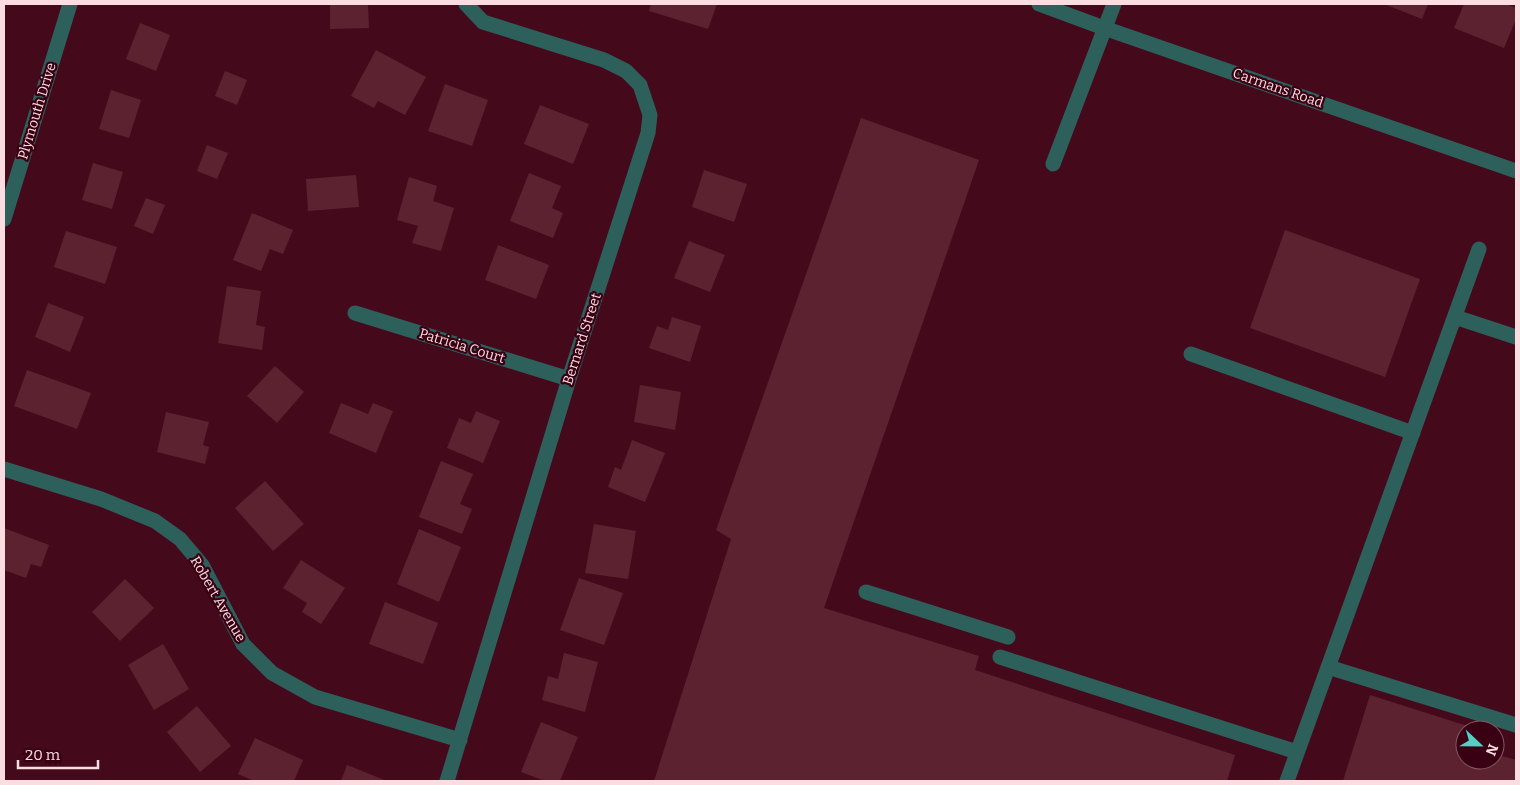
<svg xmlns="http://www.w3.org/2000/svg" width="1520" height="785" font-family="Bitter,serif">
<style>
.building{fill:#5d2230}
.lines{fill:none;stroke-linecap:round;stroke-linejoin:round}
.minor{stroke:#2d5f5b;stroke-width:15}
.labels{text-anchor:middle;dominant-baseline:central;stroke-width:4.5;stroke-linejoin:round;paint-order:stroke}
.street-label{font-size:14px;fill:#fbdce0;stroke:#390013}
</style>
<rect width="100%" height="100%" fill="#440a1c"/>
<path class="building" d="M330,4h38l1,24 -39,1z
M651,4h66l-9,25 -59,-18z
M1384,4h44l-6,15z
M1464,4h42l10,4v11l-12,29 -50,-20z
M140,23l30,12 -14,36 -30,-12z
M376,50l50,27 -21,38 -27,-14 -4,7 -23,-12z
M225,71l22,9 -10,25 -22,-9z
M445,84l43,16 -16,46 -44,-15z
M111,90l30,10 -12,38 -30,-9z
M540,105l49,19 -16,40 -49,-20z
M861,118l118,42 -155,448 155,48 -4,14 260,85 -8,26h-573l77,-242 -15,-9z
M207,145l21,8 -11,26 -20,-8z
M93,163l30,9 -11,37 -30,-9z
M704,170l43,14 -13,38 -42,-15z
M529,173l32,13 -9,22 11,5 -10,25 -43,-17z
M356,175l3,32 -51,4 -2,-32z
M409,177l28,9 -4,15 21,7 -13,43 -29,-8 6,-17 -21,-6z
M146,198l19,7 -12,29 -19,-8z
M252,213l41,17 -10,24 -13,-5 -9,22 -28,-11z
M1285,230l135,49 -35,98 -135,-49z
M66,231l51,16 -12,37 -51,-17z
M689,241l36,14 -15,37 -36,-14z
M498,245l51,20 -13,34 -51,-19z
M227,286l34,5 -5,34 9,2 -3,23 -44,-7z
M48,303l36,14 -14,35 -35,-15z
M672,317l29,9 -11,36 -41,-14 8,-22 11,4z
M275,366l29,26 -27,31 -30,-27z
M27,370l64,23 -14,36 -63,-23z
M640,385l41,7 -6,38 -41,-8z
M341,403l27,11 5,-11 20,8 -17,42 -47,-20z
M476,411l24,10 -17,42 -36,-15 12,-30 12,5z
M166,412l43,10 -6,23 6,2 -4,17 -48,-12z
M632,440l33,13 -20,49 -37,-15 7,-20 6,3z
M441,461l32,13 -13,30 12,5 -10,25 -43,-17z
M265,481l39,43 -31,27 -38,-43z
M594,524l42,7 -8,48 -43,-6z
M4,528l45,17 -8,22 -10,-3 -5,14 -22,-8z
M419,529l42,18 -22,55 -42,-18z
M301,560l44,28 -24,36 -19,-12 5,-9 -24,-15z
M579,578l44,15 -19,52 -44,-15z
M125,579l29,29 -34,33 -28,-29z
M385,602l53,21 -15,41 -54,-20z
M163,644l26,45 -35,21 -26,-45z
M564,653l34,9 -13,50 -43,-12 6,-24 10,3z
M1370,695l110,35h-15v30h30v-6l21,6v21h-173z
M197,706l34,40 -31,26 -33,-40z
M541,722l37,15 -18,44h-15l-24,-9z
M255,738l48,22 -9,21h-40l-16,-7z
M347,765l40,16h-46z"/>
<g class="lines">
<path class="minor" d="M1039,4l65,24 412,143
M1053,164l61,-160
M4,219l66,-215
M355,313l214,66
M1455,317l61,20
M1191,354l222,79
M4,469l97,30 54,22 25,18 22,26 41,79 29,29 43,24 145,43
M866,592l142,45
M1000,657l297,95
M1328,667l188,58
M447,781l122,-402 79,-246 2,-18 -10,-30 -14,-14 -22,-11 -121,-38 -17,-18
M1287,781l192,-532"/>
</g>
<g class="labels">
<g class="street-label">
<text transform="translate(1278 88) rotate(19)">Carmans Road</text>
<text transform="translate(37 111) rotate(-73)">Plymouth Drive</text>
<text transform="translate(582 339) rotate(-72)">Bernard Street</text>
<text transform="translate(462 346) rotate(17)">Patricia Court</text>
<text transform="translate(218 599) rotate(60)">Robert Avenue</text>
</g>
</g>
<rect width="1520" height="785" fill="none" stroke="#fbdce0" stroke-width="10"/>
<g transform="translate(1480 745) rotate(112)"><circle r="24" fill="#390013" stroke="#875865"/>
<path d="M0-4L9 19L0 12L-9 19Z" fill="#55cec4"/>
<text y="-8" font-size="14" font-weight="bold" text-anchor="middle" fill="#fbdce0">N</text>
</g>
<path d="M18 760v8h80v-8" fill="none" stroke="#fbdce0" stroke-width="2.5"/>
<text x="25" y="760" font-size="15" fill="#fbdce0" stroke="#390013" stroke-width="4" paint-order="stroke">20 m</text>
</svg>
